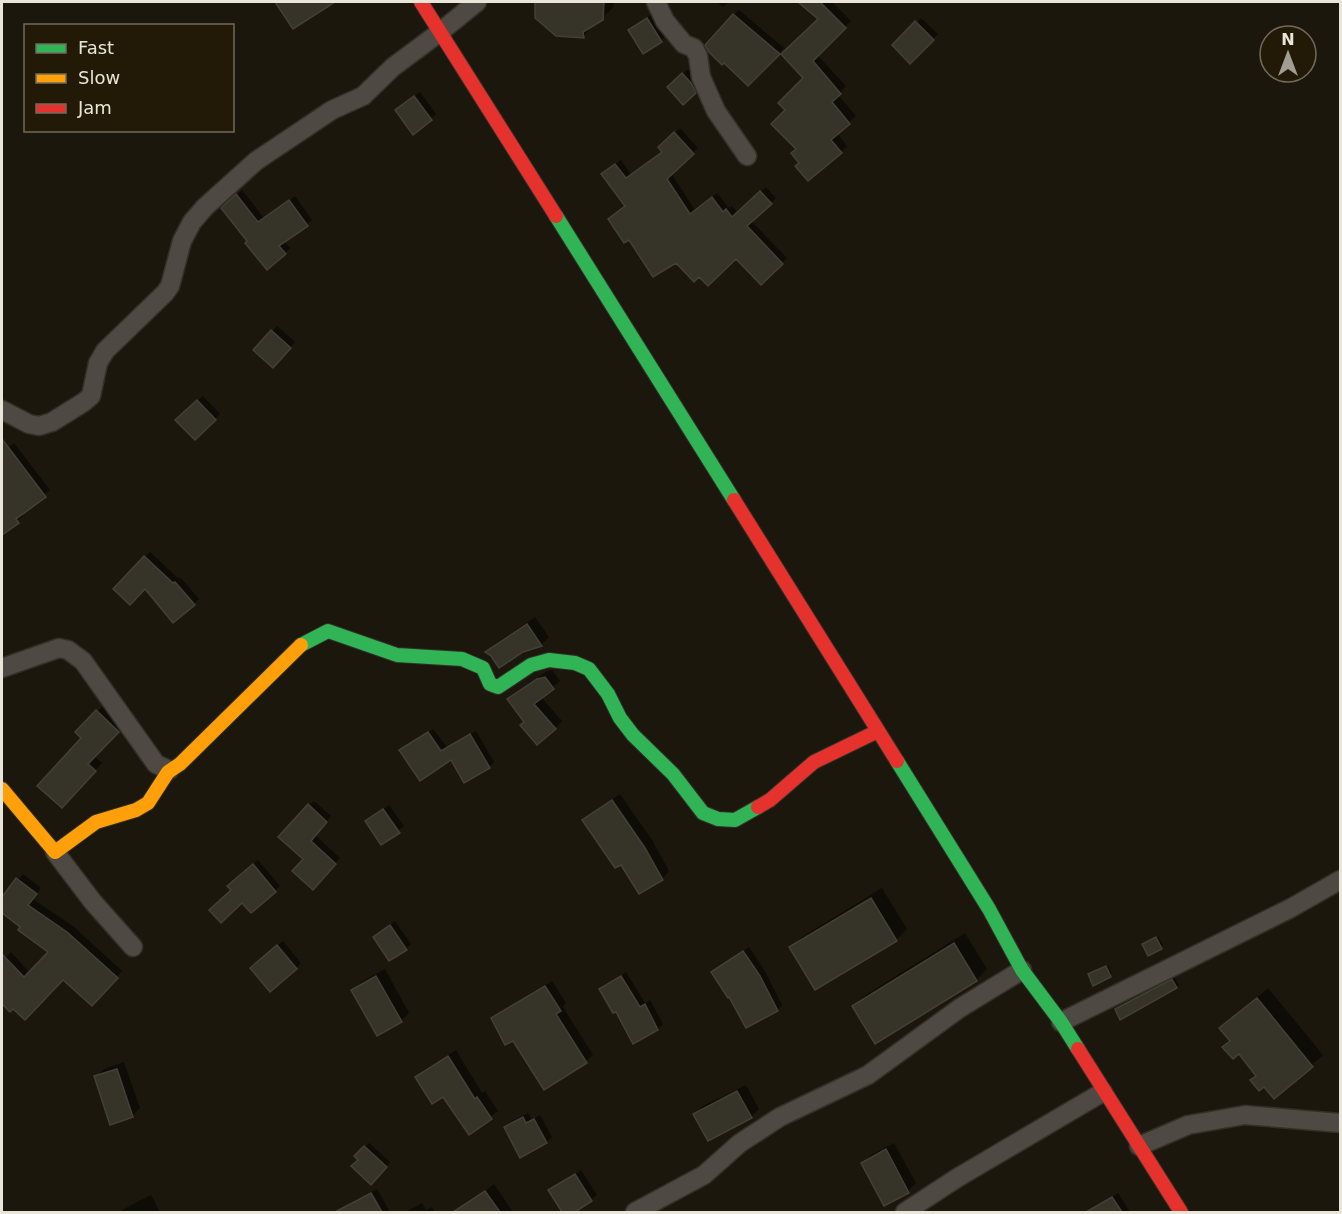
<svg xmlns="http://www.w3.org/2000/svg" width="1342" height="1214" viewBox="0 0 1342 1214" font-family="'DejaVu Sans',sans-serif">
	<style>
		.shadow { fill: #0007 }
		.building { fill: #363428; stroke: #434037; stroke-width: 1.5 }
		.lines { fill: none; stroke-linecap: round; stroke-linejoin: round }
		.street-casing { stroke: #333029; stroke-width: 21 }
		.fast-casing { stroke: #333029; stroke-width: 16 }
		.slow-casing { stroke: #333029; stroke-width: 16 }
		.jam-casing { stroke: #333029; stroke-width: 16 }
		.street { stroke: #4e4a43; stroke-width: 18 }
		.fast { stroke: #30b455; stroke-width: 14 }
		.slow { stroke: #ff9f0a; stroke-width: 14 }
		.jam { stroke: #e5322d; stroke-width: 14 }
	</style>
	<rect width="100%" height="100%" fill="#1c170d"/>
	<g class="shadow">
		<path d="M277,2H330L294,27Z"/>
		<path d="M537,2H614L613,8L594,24L583,37L537,17Z"/>
		<path d="M717,2H729L723,7Z"/>
		<path d="M804,2H832L851,21L818,53L819,57L846,86L838,95L856,116L837,133L847,146L841,152L800,162L787,110L805,78L820,19L803,3Z"/>
		<path d="M739,10L784,48L748,84L724,61L734,15Z"/>
		<path d="M652,14L666,36L644,52L630,30Z"/>
		<path d="M921,18L938,34L910,62L894,45Z"/>
		<path d="M688,69L696,77L700,87L683,103L669,87Z"/>
		<path d="M420,92L436,114L413,133L402,105Z"/>
		<path d="M680,128L698,148L671,173L695,210L717,193L729,208L732,206L738,213L766,187L776,198L751,221L787,258L761,283L736,257L626,206L608,169L621,160L631,175L663,151L660,147Z"/>
		<path d="M242,190L264,218L295,196L312,220L284,241L290,248L285,253L248,241L223,208Z"/>
		<path d="M277,326L295,342L273,366L255,350Z"/>
		<path d="M203,396L220,414L195,438L177,420Z"/>
		<path d="M14,443L50,490L20,513L23,516L2,533V494L10,488L2,478V452Z"/>
		<path d="M150,552L179,579L181,578L199,599L194,604L146,587L115,589Z"/>
		<path d="M535,617L549,637L541,645L488,652L495,644Z"/>
		<path d="M552,670L560,681L541,697L562,721L555,728L525,722L509,699L516,692L546,672Z"/>
		<path d="M104,705L125,724L94,756L102,763L62,806L83,738L77,732Z"/>
		<path d="M433,729L447,747L476,731L494,762L489,767L452,758L401,750Z"/>
		<path d="M620,794L652,840L669,871L662,879L621,862L584,820L592,813Z"/>
		<path d="M314,801L331,816L315,835L340,858L313,887L305,859L309,805Z"/>
		<path d="M389,805L404,826L382,843L367,821Z"/>
		<path d="M258,860L280,886L251,911L233,890L234,881Z"/>
		<path d="M23,874L41,888L33,899L73,926L122,971L97,998L63,978L10,1010L2,1002V961L11,952L30,973L50,951L2,911V900Z"/>
		<path d="M882,888L907,929L896,940L791,947L802,937Z"/>
		<path d="M395,921L411,944L406,949L375,937Z"/>
		<path d="M965,933L987,969L976,980L876,1042L854,1007L864,996Z"/>
		<path d="M1158,936L1163,945L1161,947L1146,942Z"/>
		<path d="M283,941L301,963L296,968L257,963Z"/>
		<path d="M749,947L765,971L782,1005L777,1010L730,995L713,972Z"/>
		<path d="M1108,965L1112,973L1094,984L1091,973Z"/>
		<path d="M385,969L409,1013L401,1021L353,990L361,982Z"/>
		<path d="M626,972L645,1003L650,1000L663,1024L658,1029L616,1009L601,989Z"/>
		<path d="M1175,978L1179,985L1176,987L1117,1009Z"/>
		<path d="M552,981L566,1003L563,1007L593,1055L586,1061L544,1088L514,1039L493,1019L500,1012Z"/>
		<path d="M1268,988L1323,1055L1274,1097L1221,1029Z"/>
		<path d="M456,1050L482,1093L485,1091L498,1111L469,1133L443,1095L417,1077L424,1070Z"/>
		<path d="M124,1062L140,1108L132,1116L96,1077L104,1069Z"/>
		<path d="M746,1085L759,1109L751,1117L695,1114L703,1106Z"/>
		<path d="M528,1113L532,1120L540,1115L552,1137L547,1142L521,1156L505,1127L510,1122Z"/>
		<path d="M369,1143L390,1162L371,1183L360,1159L357,1156Z"/>
		<path d="M894,1143L916,1183L908,1191L863,1163L871,1155Z"/>
		<path d="M581,1170L597,1195L572,1212H564L550,1191Z"/>
		<path d="M494,1184L513,1212H469L465,1206Z"/>
		<path d="M377,1189L389,1210L386,1212H350L347,1207L352,1202Z"/>
		<path d="M1118,1193L1130,1212H1101L1098,1207Z"/>
		<path d="M151,1195L160,1212H121L124,1209Z"/>
		<path d="M422,1203L426,1210L432,1207L435,1212H406Z"/>
	</g>
	<g class="building">
		<path d="M275,2H335L293,29Z"/>
		<path d="M535,2H604L603,20L583,32L584,38L556,36L535,18Z"/>
		<path d="M798,2H820L846,28L813,61L841,94L832,102L850,124L831,140L842,153L808,181L795,166L799,163L791,153L796,149L771,124L785,110L778,103L803,78L781,54L818,19Z"/>
		<path d="M733,14L780,54L748,86L724,63L722,65L709,52L705,45Z"/>
		<path d="M647,18L662,42L643,54L628,30Z"/>
		<path d="M915,21L934,40L910,64L892,45Z"/>
		<path d="M682,73L691,83L696,93L683,105L667,87Z"/>
		<path d="M414,96L432,120L413,135L395,110Z"/>
		<path d="M674,132L694,154L667,179L690,214L712,197L723,212L726,209L732,217L760,191L772,204L747,226L783,264L761,285L736,259L708,286L699,277L694,282L676,263L653,277L629,240L624,243L608,219L625,206L601,174L615,164L626,178L662,152L658,147Z"/>
		<path d="M236,194L258,222L289,200L308,226L279,246L286,254L267,270L245,243L247,241L221,208Z"/>
		<path d="M271,330L291,348L273,368L253,350Z"/>
		<path d="M197,400L216,420L195,440L175,420Z"/>
		<path d="M2,439L46,497L16,519L19,523L2,535Z"/>
		<path d="M144,556L173,583L175,582L195,605L173,623L145,589L130,605L113,589Z"/>
		<path d="M527,624L542,646L523,652L499,668L491,656L485,652Z"/>
		<path d="M545,677L554,689L534,704L556,729L537,745L520,725L524,722L507,699L537,679Z"/>
		<path d="M96,710L119,732L88,764L96,771L62,808L37,786L81,738L75,732Z"/>
		<path d="M428,732L441,751L470,734L490,768L464,783L451,760L420,781L399,750Z"/>
		<path d="M612,800L645,848L663,880L639,894L621,865L615,868L582,820Z"/>
		<path d="M308,804L327,822L311,841L336,864L313,890L292,871L303,859L278,837Z"/>
		<path d="M383,809L400,833L381,845L365,821Z"/>
		<path d="M253,864L276,892L251,913L242,903L221,923L209,910L231,890L227,886Z"/>
		<path d="M16,878L37,894L28,905L67,932L118,978L92,1006L63,980L25,1020L13,1009L10,1012L2,1004V954L24,977L48,952L18,930L20,927L2,913V897Z"/>
		<path d="M871,898L897,941L815,990L789,947Z"/>
		<path d="M390,925L407,950L389,961L373,937Z"/>
		<path d="M1156,937L1162,949L1148,956L1142,944Z"/>
		<path d="M954,943L977,981L875,1044L852,1006Z"/>
		<path d="M277,945L297,969L270,992L250,968Z"/>
		<path d="M743,951L760,976L778,1011L746,1028L729,997L728,998L711,972Z"/>
		<path d="M1106,966L1111,977L1093,986L1088,974Z"/>
		<path d="M376,976L402,1022L377,1036L351,990Z"/>
		<path d="M621,976L640,1007L645,1004L658,1030L633,1044L616,1012L613,1013L599,989Z"/>
		<path d="M1172,979L1177,988L1120,1020L1115,1009Z"/>
		<path d="M545,986L561,1011L556,1014L587,1063L544,1090L513,1041L505,1045L491,1018Z"/>
		<path d="M1257,998L1313,1067L1274,1099L1264,1087L1259,1091L1250,1080L1256,1076L1239,1054L1233,1059L1222,1047L1230,1041L1219,1028Z"/>
		<path d="M448,1056L475,1099L477,1097L492,1119L469,1135L443,1097L432,1104L415,1077Z"/>
		<path d="M117,1069L133,1117L110,1125L94,1076Z"/>
		<path d="M737,1091L752,1118L708,1141L693,1114Z"/>
		<path d="M523,1117L526,1123L534,1119L547,1143L520,1158L504,1127Z"/>
		<path d="M364,1146L387,1167L371,1185L351,1166L358,1160L354,1156Z"/>
		<path d="M886,1149L909,1193L884,1206L861,1163Z"/>
		<path d="M575,1174L592,1201L575,1212H562L548,1190Z"/>
		<path d="M485,1191L500,1212H453Z"/>
		<path d="M371,1193L382,1212H335Z"/>
		<path d="M1112,1197L1122,1212H1086Z"/>
	</g>
	<g class="lines">
		<defs>
			<g id="street">
				<path d="M656,2L665,21L684,44L694,48L698,56L701,77L716,111L747,156"/>
				<path d="M2,410L29,424L39,426L52,422L84,402L91,396L98,363L105,351L165,293L170,286L182,241L192,222L205,207L256,161L332,110L363,96L393,67L440,32L477,2"/>
				<path d="M2,668L59,648L68,650L83,661L156,764L169,770"/>
				<path d="M55,852L93,902L133,947"/>
				<path d="M1061,1022L1291,908L1340,880"/>
				<path d="M1139,1146L1188,1125L1245,1115L1340,1123"/>
				<path d="M635,1212L704,1175L740,1143L780,1117L868,1075L960,1008L1022,970"/>
				<path d="M905,1212L957,1178L1103,1092"/>
			</g>
			<g id="fast">
				<path d="M556,216L734,500"/>
				<path d="M301,645L328,631L397,655L462,659L483,668L490,684L498,687L531,665L549,660L575,663L589,669L608,694L620,718L633,735L673,774L703,813L718,819L735,820L758,807"/>
				<path d="M897,761L989,909L1022,970L1061,1022L1078,1049"/>
			</g>
			<path id="slow" d="M2,789L55,852L96,822L136,810L148,803L168,772L180,764L301,645"/>
			<g id="jam">
				<path d="M421,2L556,216"/>
				<path d="M734,500L897,761"/>
				<path d="M758,807L770,800L814,762L878,731"/>
				<path d="M1078,1049L1181,1212"/>
			</g>
		</defs>
		<use href="#street" class="street-casing"/>
		<use href="#fast" class="fast-casing"/>
		<use href="#slow" class="slow-casing"/>
		<use href="#jam" class="jam-casing"/>
		<use href="#street" class="street"/>
		<use href="#fast" class="fast"/>
		<use href="#slow" class="slow"/>
		<use href="#jam" class="jam"/>
	</g>
	<rect width="1342" height="1214" fill="none" stroke="#eae5d9" stroke-width="6"/>
	<rect x="24" y="24" width="210" height="108" fill="#221a07" stroke="#726b5b" stroke-width="1.5"/>
	<rect x="36" y="44" width="30" height="9" fill="#30b455" stroke="#726b5b" stroke-width="1.5"/>
	<text x="78" y="54" font-size="18" fill="#eae5d9">Fast</text>
	<rect x="36" y="74" width="30" height="9" fill="#ff9f0a" stroke="#726b5b" stroke-width="1.5"/>
	<text x="78" y="84" font-size="18" fill="#eae5d9">Slow</text>
	<rect x="36" y="104" width="30" height="9" fill="#e5322d" stroke="#726b5b" stroke-width="1.5"/>
	<text x="78" y="114" font-size="18" fill="#eae5d9">Jam</text>
	<g transform="translate(1288 54)"><circle r="28" fill="#221a07" stroke="#726b5b" stroke-width="1.5"/>
	<path d="M0-4.5L10 22L0 15L-10 22Z" fill="#a29d92"/>
	<text y="-9" font-size="16" font-weight="bold" text-anchor="middle" fill="#eae5d9">N</text>
	</g>
</svg>
